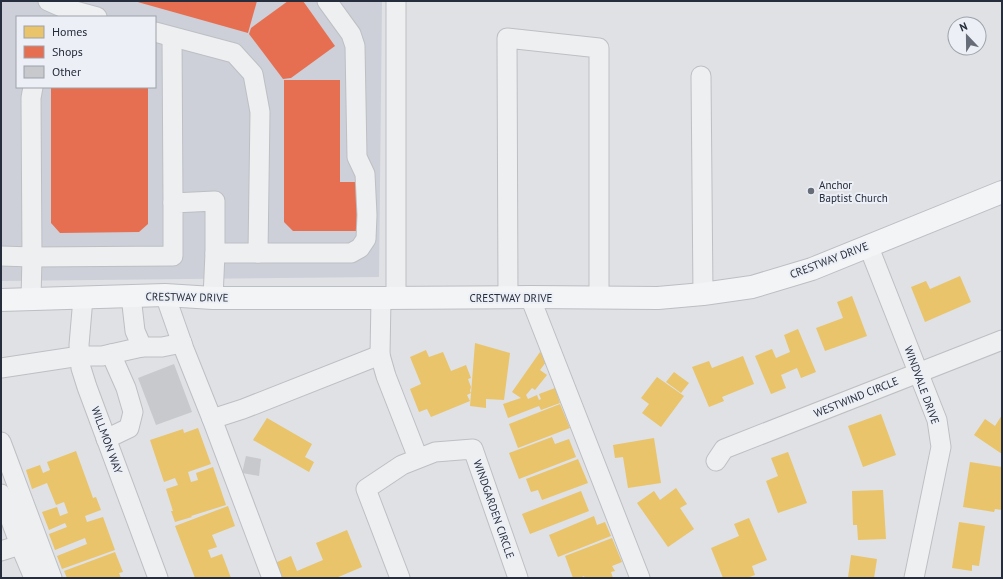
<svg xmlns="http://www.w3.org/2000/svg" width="1003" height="579" viewBox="0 0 1003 579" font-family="'PT Sans',sans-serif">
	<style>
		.built { fill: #cdd0d8; fill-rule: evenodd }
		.homes { fill: #e9c46a }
		.shops { fill: #e76f51 }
		.building { fill: #c7c9cd }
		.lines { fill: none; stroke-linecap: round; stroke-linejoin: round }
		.minor-casing { stroke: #bdbfc3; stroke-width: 21 }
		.major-casing { stroke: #bbbec3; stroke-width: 24 }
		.minor { stroke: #eeeff1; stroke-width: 19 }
		.major { stroke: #f3f4f5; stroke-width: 22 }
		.poi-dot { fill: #676d78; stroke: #eceff5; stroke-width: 1.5 }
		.labels { text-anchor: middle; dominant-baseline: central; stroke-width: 4; stroke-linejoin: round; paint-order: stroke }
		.poi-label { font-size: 11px; fill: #262e3d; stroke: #eceff5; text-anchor: start }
		.street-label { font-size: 11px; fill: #262e3d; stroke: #eceff5 }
	</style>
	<rect width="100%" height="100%" fill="#dfe1e5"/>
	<path class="built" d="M1,1H382L379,277L1,281ZM17,17H155V87H17Z"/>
	<g class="homes">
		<path d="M960,276L971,302L925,322L911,287L926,281L930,289Z"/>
		<path d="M852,296L867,336L825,351L816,328L843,318L837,302Z"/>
		<path d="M798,329L816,372L801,378L797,368L781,375L786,388L771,394L755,356L772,349L776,358L790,352L784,335Z"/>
		<path d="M475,343L510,353L504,400L486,399V408L470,406Z"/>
		<path d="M426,350L429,357L443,352L451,371L466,365L471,378L468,379L471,387L470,391L471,393L467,395L470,401L431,417L427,409L419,412L410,389L421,384L410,357Z"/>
		<path d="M540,352L549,358L540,370L547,375L535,390L532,388L526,395L528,399L537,395L539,400L541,399L539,394L555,388L560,403L541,410L539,406L508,418L503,404L521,398L512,392Z"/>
		<path d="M743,356L754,384L722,397L724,401L709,407L692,367L709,361L712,368Z"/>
		<path d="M674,372L689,383L681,393L666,382Z"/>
		<path d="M657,377L684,396L661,427L642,413L649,404L641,398Z"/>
		<path d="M560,404L570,428L518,448L509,424Z"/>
		<path d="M881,414L896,455L863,467L848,426Z"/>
		<path d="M1002,415V454L974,435L985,419L995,426Z"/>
		<path d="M267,418L312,444L305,457L314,462L309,472L253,440Z"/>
		<path d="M198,428L211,464L188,472L191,482L198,480L196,473L213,467L226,505L191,516L192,517L175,522L171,511H173L166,489L178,485L175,478L164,482L150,440L183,429L184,433Z"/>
		<path d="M552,437L555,444L569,439L576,457L519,479L509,453Z"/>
		<path d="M654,438L661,483L628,488L623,457L615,458L613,445Z"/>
		<path d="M76,451L93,498L96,497L101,510L85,516L87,522L103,517L115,550L62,569L57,556L87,544L85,538L55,550L49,534L67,527L65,523L49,530L42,512L57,507L60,516L68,513L64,502L56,505L47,483L32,489L26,470L40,465L43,473L50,470L47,462Z"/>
		<path d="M788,452L807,503L778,513L766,481L778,476L771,458Z"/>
		<path d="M578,459L588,483L542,500L538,490L531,492L526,479Z"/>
		<path d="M970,462L1002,467L1001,480H1002V510L995,509L994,512L963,507Z"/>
		<path d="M676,488L687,504L680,508L694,529L668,547L637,503L654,491L660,500Z"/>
		<path d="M883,490L886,539L858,540L857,525H853L852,491Z"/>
		<path d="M581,491L589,511L530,534L522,514Z"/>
		<path d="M228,506L235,526L212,535L217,547L208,550L211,558L222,554L231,578H195L175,526Z"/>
		<path d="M594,516L597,525L605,522L611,536L558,557L549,535Z"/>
		<path d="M749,518L767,560L752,566L755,575L747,578H723L711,548L739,536L734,524Z"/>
		<path d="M959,522L985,526L979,566L972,565V571L952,568Z"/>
		<path d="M347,530L362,567L336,578H281L275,563L291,556L297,571L323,560L316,543Z"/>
		<path d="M612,538L622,562L612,566L615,571L611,572L613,578H585L584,576L580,578H573L565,556Z"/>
		<path d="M115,552L123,572L119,573L121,578H67L64,571Z"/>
		<path d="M851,555L877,559L874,578H848Z"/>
	</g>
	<g class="shops">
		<path d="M134,1H257L248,33Z"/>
		<path d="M288,1H303L335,46L291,78L283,79L249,34L251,28Z"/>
		<path d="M284,80H340V182H361V231H293L284,222Z"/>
		<path d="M51,87H148V224L139,232L60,233L51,223Z"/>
	</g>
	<g class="building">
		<path d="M174,364L192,412L156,425L138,378Z"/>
		<path d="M246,456L261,459L259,476L242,473Z"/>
	</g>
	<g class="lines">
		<defs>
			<g id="minor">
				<path d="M48,1L64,8L97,17"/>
				<path d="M155,32L234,53L253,74L260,112L258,253"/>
				<path d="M172,37L173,203"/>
				<path d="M701,76L703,294"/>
				<path d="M868,245L937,420L941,447L914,578"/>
				<path d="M1,256L32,257L173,256V203L215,201V253"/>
				<path d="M165,295L184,349L212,419L272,578"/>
				<path d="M131,296L135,331L142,347H162L182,343"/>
				<path d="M508,297L507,38L599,48V298"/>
				<path d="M530,297L640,578"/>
				<path d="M83,298L79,345L81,368L87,387L158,578"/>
				<path d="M213,298L215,253H351L360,248L366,239L367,215L365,174L357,157L355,46L351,34L327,1"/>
				<path d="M381,298L380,355L386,376L418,458"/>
				<path d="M396,298V1"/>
				<path d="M31,299L32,257L31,98L33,87"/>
				<path d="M1,368L80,356H102L142,347"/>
				<path d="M212,419L243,409L380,355"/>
				<path d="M106,439L129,428L133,412L126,388L111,354"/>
				<path d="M1,442L52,578"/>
				<path d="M716,461L724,449L1002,340"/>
				<path d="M1,494L20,545L34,578"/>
				<path d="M1,551L20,545"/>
				<path d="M400,578L366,489L402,465L435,452L473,449L518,578"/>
			</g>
			<path id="major" d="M1,300L165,295L213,298H381L530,297L658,298L703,294L752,287L812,269L1002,192"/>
		</defs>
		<use href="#minor" class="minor-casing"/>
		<use href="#major" class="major-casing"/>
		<use href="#minor" class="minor"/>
		<use href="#major" class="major"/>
	</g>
	<circle class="poi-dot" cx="811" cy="191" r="4"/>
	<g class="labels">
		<g class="poi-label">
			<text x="819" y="185">Anchor<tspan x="819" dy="13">Baptist Church</tspan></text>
		</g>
		<g class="street-label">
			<text transform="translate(829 260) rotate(-21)">CRESTWAY DRIVE</text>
			<text transform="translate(187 297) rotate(1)">CRESTWAY DRIVE</text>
			<text x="511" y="298">CRESTWAY DRIVE</text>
			<text transform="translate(922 385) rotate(70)">WINDVALE DRIVE</text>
			<text transform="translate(856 397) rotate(-22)">WESTWIND CIRCLE</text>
			<text transform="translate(107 440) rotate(70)">WILLMON WAY</text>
			<text transform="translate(494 509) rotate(71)">WINDGARDEN CIRCLE</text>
		</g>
	</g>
	<rect width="1003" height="579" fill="none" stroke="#262e3d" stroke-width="4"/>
	<rect x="16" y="16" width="140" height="72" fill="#eceff5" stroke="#9da2ab"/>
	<rect x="24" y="26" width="20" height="12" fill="#e9c46a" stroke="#9da2ab"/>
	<text x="52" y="36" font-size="12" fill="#262e3d">Homes</text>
	<rect x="24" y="46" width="20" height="12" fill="#e76f51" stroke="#9da2ab"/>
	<text x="52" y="56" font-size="12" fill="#262e3d">Shops</text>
	<rect x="24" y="66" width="20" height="12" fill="#c7c9cd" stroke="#9da2ab"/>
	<text x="52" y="76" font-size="12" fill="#262e3d">Other</text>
	<g transform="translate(967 36) rotate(338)"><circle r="19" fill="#eceff5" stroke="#9da2ab"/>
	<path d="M0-3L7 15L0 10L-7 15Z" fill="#676d78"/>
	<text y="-6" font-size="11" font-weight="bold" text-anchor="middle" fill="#262e3d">N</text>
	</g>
</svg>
